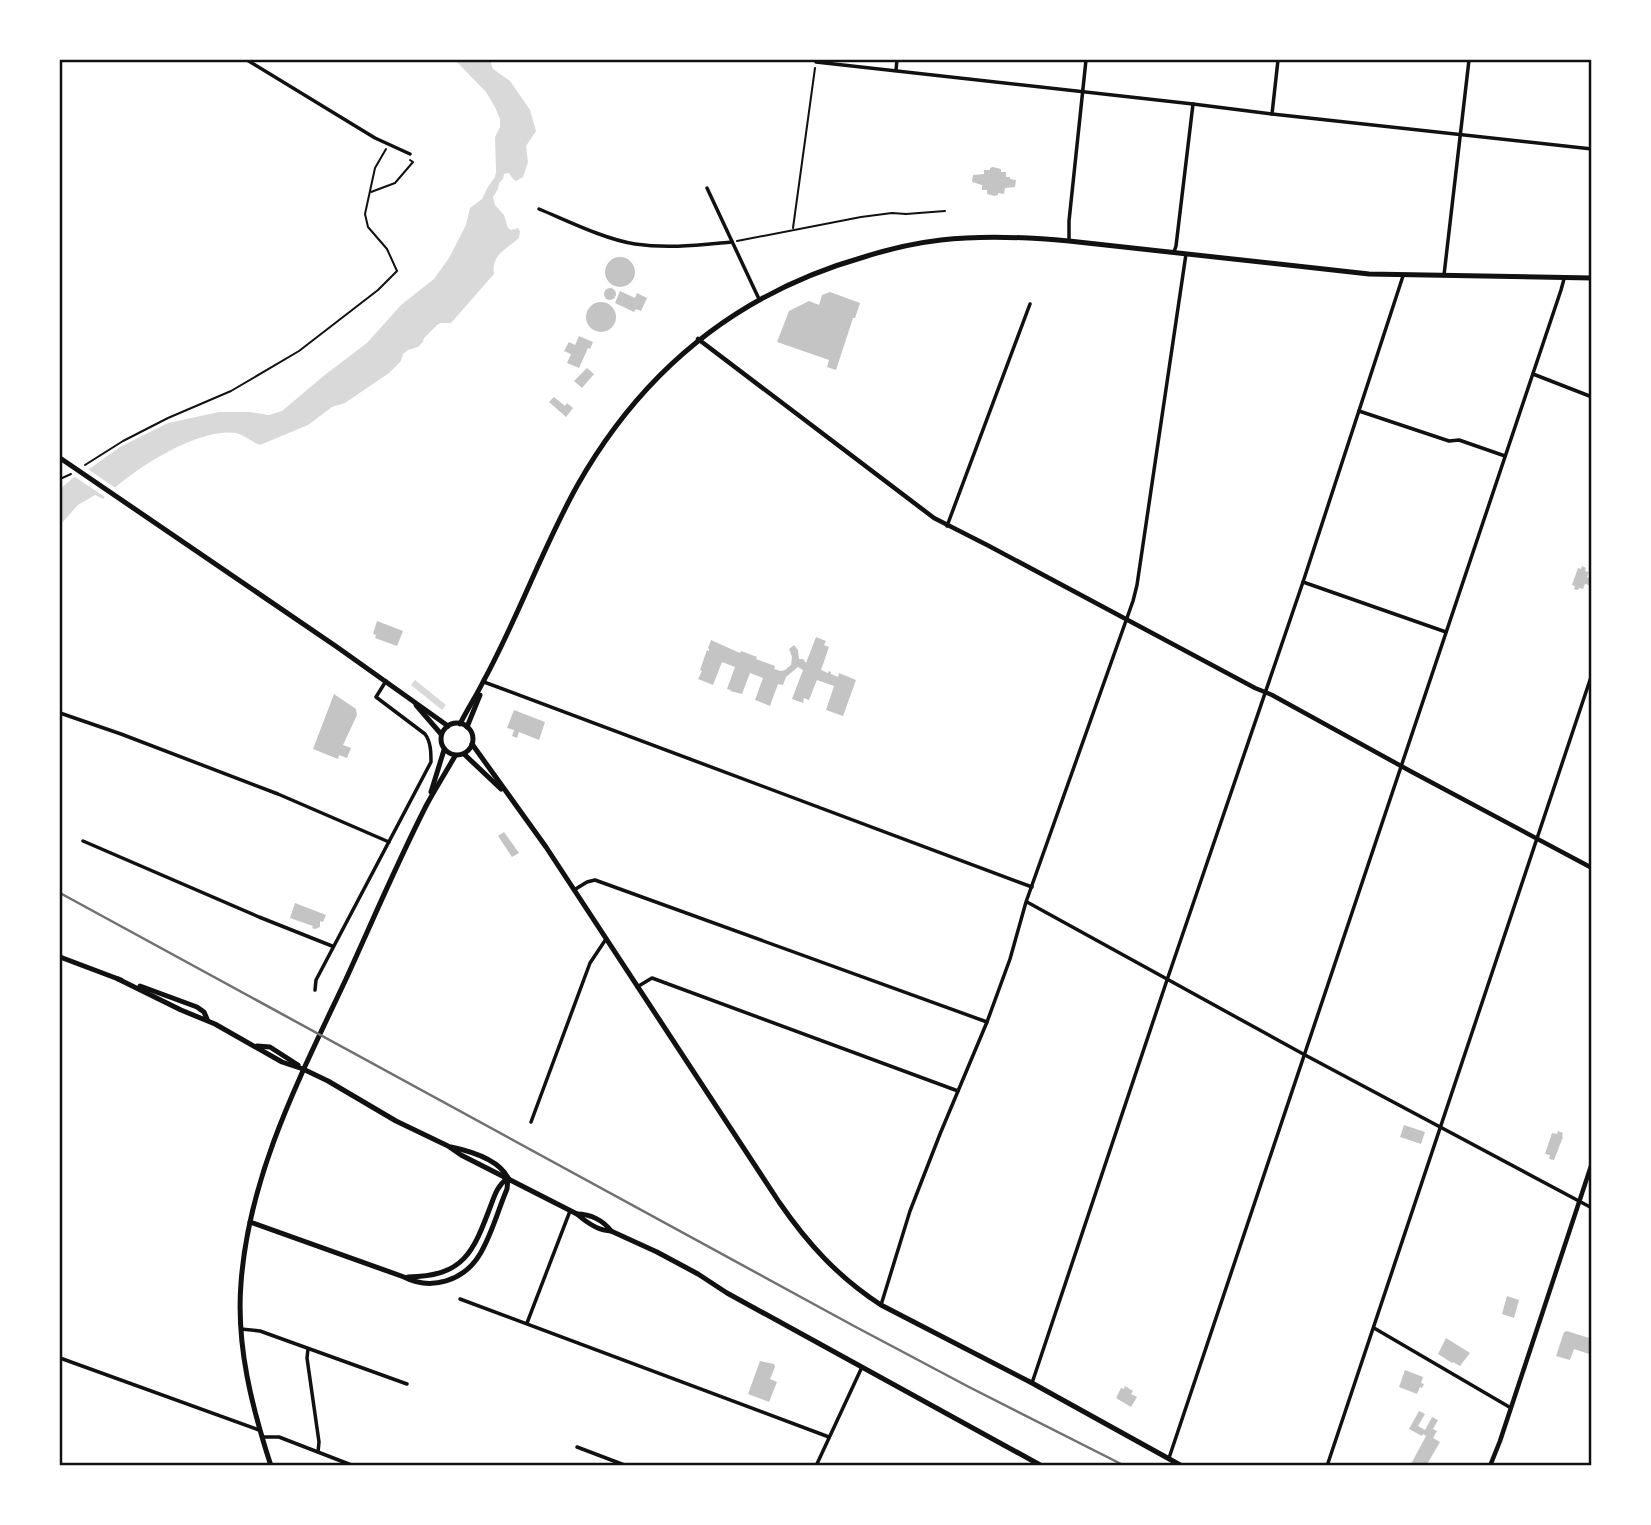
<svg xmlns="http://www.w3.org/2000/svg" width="1651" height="1525" viewBox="0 0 1651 1525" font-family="Raleway,sans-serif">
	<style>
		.water { fill: #d9d9d9 }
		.pier { fill: #fff }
		.building { fill: #c4c4c4 }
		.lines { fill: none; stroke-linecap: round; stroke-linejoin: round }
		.path { stroke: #111; stroke-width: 2 }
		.minor { stroke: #111; stroke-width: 3.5 }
		.tertiary { stroke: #111; stroke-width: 4.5 }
		.secondary { stroke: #111; stroke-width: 5 }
		.rail { stroke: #707070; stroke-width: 2.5 }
		.neatline { fill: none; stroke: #111; stroke-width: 2.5 }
	</style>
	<rect width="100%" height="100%" fill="#fff"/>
	<g class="water">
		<path d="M455,60H490L493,69L510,81L530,110L536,131L526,146L528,162L523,177L516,181L513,179L509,173L504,174L503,179L499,183L498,189L493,197L495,205L504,215L508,228L511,230L518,228L520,231L519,238C507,249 491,254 494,274L451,323H441L437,325L424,338L423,342L418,347L408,350L403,354L401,361L389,373L345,403L332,407L308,425L260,445C252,442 244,435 236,433C198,427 128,472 103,499L95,495L78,505L60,525V489L73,478L92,467L120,447L168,423L219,412H249L269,415L282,411L326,374L367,343L401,305L434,279L449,258L466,225L470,208L482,199L488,187L495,177L496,172L495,137L500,127V119L495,107L486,92Z"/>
		<path d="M415,680L446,705L442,710L411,685Z"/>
	</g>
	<path class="pier" d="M85,467L117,489L108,499L72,475Z"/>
	<g class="building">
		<path d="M993,167L1001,169V172H1006V177H1010V179L1016,180L1015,187L1005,188L1004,194L998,193V195L995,196L987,194V190H982V185L972,182L973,175L984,174V170H990V168Z"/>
		<circle cx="620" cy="272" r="15"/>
		<circle cx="610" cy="294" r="6"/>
		<path d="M620,291L635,298L637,293L647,298L641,311L636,309L634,312L615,303Z"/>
		<path d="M830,292L860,303L855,318H853L836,370L827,367L829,360L777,342L789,311L809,301L819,305L822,295Z"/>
		<circle cx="601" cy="317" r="15"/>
		<path d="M579,336L593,342L590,349L588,348L579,368L567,363L571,354L564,351L569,342L575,345Z"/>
		<path d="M587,368L594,374L582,388L574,381Z"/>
		<path d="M554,397L565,406L567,403L573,408L566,417L549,402Z"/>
		<path d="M1582,566L1586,568L1585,571L1589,572L1587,577L1591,579L1589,585L1585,584L1583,589L1579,588L1578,590L1574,589L1575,586L1572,585L1578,568L1581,569Z"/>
		<path d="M377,621L403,631L397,646L375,638L376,635L373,634Z"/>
		<path d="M816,637L826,641L824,645L829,647L821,670L828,673L829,671L831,672V674L838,677L839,673L856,680L843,716L826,710L834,686L817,680L809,700L804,698L803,703L792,699L803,670L798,667L786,677L783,685L778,684L770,706L755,700L763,678L750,673L742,694L730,691L731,690L727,689L735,667L722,662L713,685L698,679L702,671L700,670L707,650L709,651V649L708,648L711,640L740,653L741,651L757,657L756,659L775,666L774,669L781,671L785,670L791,665L792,657L789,649L794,645L798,650L799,659H803L806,663Z"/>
		<path d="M334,694L356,709L357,715L343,745L351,748L347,758L339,755L338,759L313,749Z"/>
		<path d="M514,710L545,722L539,740L519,732L517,738L512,736L514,730L507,728Z"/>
		<path d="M504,832L519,853L512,857L498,836Z"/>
		<path d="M295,903L326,915L323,922L320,921V927L315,929L312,928L313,926L290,918Z"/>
		<path d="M1404,1125L1425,1132L1421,1144L1400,1137Z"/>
		<path d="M1558,1131L1563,1133L1562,1136L1563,1137L1554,1160L1549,1159L1550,1155L1545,1154L1552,1133L1557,1134Z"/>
		<path d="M1507,1296L1519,1300L1514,1318L1502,1314Z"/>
		<path d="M1567,1331L1592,1339V1355L1574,1349L1570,1360L1556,1356L1564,1332Z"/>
		<path d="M1446,1338L1470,1353L1460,1366L1453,1362L1452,1363L1438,1354Z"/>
		<path d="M760,1361L774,1364L775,1367L770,1379L777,1382L769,1402L748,1394Z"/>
		<path d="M1405,1370L1423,1377L1421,1383L1424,1384L1422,1388L1420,1387L1417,1394L1399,1387Z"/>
		<path d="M1125,1386L1133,1391L1131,1394L1137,1397L1131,1407L1116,1398L1121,1388L1124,1389Z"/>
		<path d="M1419,1411L1425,1414L1418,1426L1425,1430L1432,1417L1438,1420L1433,1429L1437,1431L1433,1438L1440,1442L1426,1466H1410L1426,1436L1423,1434L1422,1436L1409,1429Z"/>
	</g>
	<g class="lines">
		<g class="path">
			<path d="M371,192L395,183L413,162L410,160"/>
			<path d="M793,228L815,68"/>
			<path d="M737,241L861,217L892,213L906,214L945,211"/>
			<path d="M85,465L123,441L168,418L231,391L299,351L378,290L397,271L387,249L368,227L365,214L375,168L386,149"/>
			<path d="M60,479L71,474"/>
		</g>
		<g class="minor">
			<path d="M247,60L375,138L410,154"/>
			<path d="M816,60V62L1193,104L1272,114L1592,149"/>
			<path d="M896,70L897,60"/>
			<path d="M1272,114L1278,60"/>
			<path d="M707,188L759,299"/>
			<path d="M539,209C568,221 604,239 635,244C668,249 699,245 732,242"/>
			<path d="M1069,241V221L1086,60"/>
			<path d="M1174,252L1176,246L1193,104"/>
			<path d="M1444,275L1469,60"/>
			<path d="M1533,374L1592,397"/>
			<path d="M1359,411L1449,441L1459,440L1505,456"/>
			<path d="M947,526L1030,304"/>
			<path d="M1303,582L1446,632"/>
			<path d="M484,682L1032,887"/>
			<path d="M60,713L121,734L278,794L389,842"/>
			<path d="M83,841L259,917L332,946"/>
			<path d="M574,890L587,882L595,880L987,1022"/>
			<path d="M1027,902L1305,1055L1592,1208"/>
			<path d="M637,987L652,978L958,1091"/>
			<path d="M315,990L316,980L431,762C431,753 431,742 425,734L376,697L386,681"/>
			<path d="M531,1122L590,963L606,939"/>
			<path d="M460,1299L829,1437"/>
			<path d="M881,1305L910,1211L940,1134L987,1022L1010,959L1026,902L1133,601L1137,585L1186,254"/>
			<path d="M527,1323L570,1211"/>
			<path d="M1374,1328L1511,1408"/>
			<path d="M241,1329L260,1331L407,1384"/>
			<path d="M308,1349L307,1358L319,1442L318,1452"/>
			<path d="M60,1358L259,1430"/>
			<path d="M1032,1383L1166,983L1303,582L1403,276"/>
			<path d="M262,1437H279L354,1466"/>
			<path d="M577,1447L627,1466"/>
			<path d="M1169,1458L1561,290L1564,279"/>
			<path d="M816,1466L862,1367"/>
			<path d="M1327,1466L1592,674"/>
		</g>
		<g class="tertiary">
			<path d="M698,339L934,518L989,546L1255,688L1272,695L1412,772L1592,868"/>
			<path d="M1490,1466L1500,1441L1592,1163"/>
		</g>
		<g class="secondary">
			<path d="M60,458L337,647L448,726"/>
			<path d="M416,705L441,734"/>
			<circle cx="457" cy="739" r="16"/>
			<path d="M460,724C467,710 476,696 483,682C518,618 542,549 577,486C642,371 737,293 864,257C889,249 915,243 941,240C984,235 1026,237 1069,241L1369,274L1592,278"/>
			<path d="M467,727L480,695"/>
			<path d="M472,744L546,847L779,1202C808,1244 838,1277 881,1305L1032,1383L1182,1466"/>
			<path d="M464,754L501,789"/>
			<path d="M431,792L444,750"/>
			<path d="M60,957L121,980"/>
			<path d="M118,979L181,1010L215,1024L282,1062L303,1069L328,1081L396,1121L448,1146L461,1155L577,1214C586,1222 598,1231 611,1231"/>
			<path d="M140,986L197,1007L204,1012L207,1019"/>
			<path d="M257,1046L270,1047L298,1065"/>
			<path d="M451,1147C470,1151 499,1160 508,1178"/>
			<path d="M577,1214C590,1214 603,1220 611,1231L657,1252L698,1274L727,1293L1042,1466"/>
			<path d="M250,1222L404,1277C431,1291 464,1281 480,1254C492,1234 498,1210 507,1189L508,1178"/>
			<path d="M408,1277C464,1276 473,1253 491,1205C495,1194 498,1185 508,1178"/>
			<path d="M271,1466C252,1407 236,1346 241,1283C249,1174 300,1077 346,979C372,922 397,863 426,806C435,789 446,772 455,756"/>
		</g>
		<path class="rail" d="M60,893L854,1326L969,1387L1125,1466"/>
	</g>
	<rect width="1651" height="1525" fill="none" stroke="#ffffff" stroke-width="122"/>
	<rect x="61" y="61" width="1529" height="1403" class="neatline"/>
</svg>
